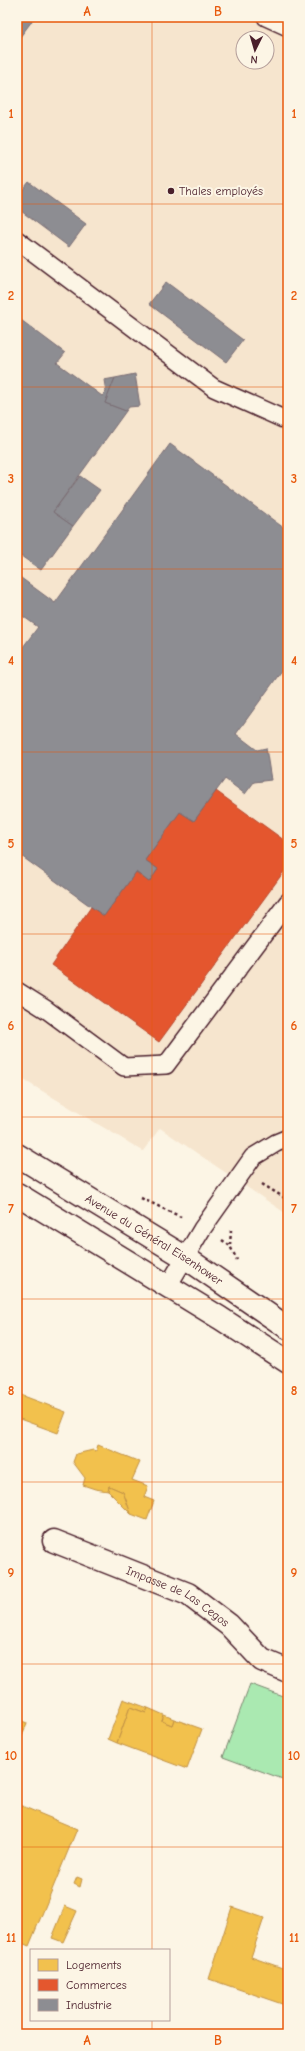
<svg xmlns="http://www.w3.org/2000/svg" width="305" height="2051" viewBox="0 0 305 2051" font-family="'Comic Neue',sans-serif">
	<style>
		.built { fill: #f6e5ce; fill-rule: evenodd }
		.green { fill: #aae9b1; stroke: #7a846e }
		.homes { fill: #f2c14e; stroke: #c09044 }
		.shops { fill: #e4572e; stroke: #b6462d }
		.industry { fill: #8d8d92; stroke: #796c73 }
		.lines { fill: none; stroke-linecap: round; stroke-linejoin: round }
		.service-casing { stroke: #4a1f2b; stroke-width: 20 }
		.minor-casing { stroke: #4a1f2b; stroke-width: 25 }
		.primary-casing { stroke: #4a1f2b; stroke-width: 25 }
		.path { stroke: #4a1f2b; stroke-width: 2.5; stroke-dasharray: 3 3; stroke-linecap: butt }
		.service { stroke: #fcf5e5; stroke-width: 17 }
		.minor { stroke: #fcf5e5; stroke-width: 22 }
		.primary { stroke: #fcf5e5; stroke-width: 22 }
		.grid { fill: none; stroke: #e8590c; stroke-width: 1; stroke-opacity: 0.55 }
		.poi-dot { fill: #4a1f2b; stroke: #fcf5e5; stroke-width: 1.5 }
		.labels { text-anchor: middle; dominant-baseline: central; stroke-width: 4; stroke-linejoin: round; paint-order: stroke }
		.poi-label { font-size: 12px; fill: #4a1f2b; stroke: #fcf5e5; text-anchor: start }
		.street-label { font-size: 12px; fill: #4a1f2b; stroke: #fcf5e5 }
		.neatline { fill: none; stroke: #e8590c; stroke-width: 1.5 }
		.grid-label { font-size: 13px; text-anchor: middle; font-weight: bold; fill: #e8590c }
	</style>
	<rect width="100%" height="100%" fill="#fcf5e5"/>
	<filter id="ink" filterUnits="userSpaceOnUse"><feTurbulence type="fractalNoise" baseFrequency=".025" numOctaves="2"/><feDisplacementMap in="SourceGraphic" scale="8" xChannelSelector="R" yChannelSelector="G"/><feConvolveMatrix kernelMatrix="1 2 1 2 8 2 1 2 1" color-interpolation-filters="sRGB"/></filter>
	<g filter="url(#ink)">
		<path class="built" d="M17,17H288V1215L160,1128L143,1151L17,1076ZM243,38H267V62H243Z"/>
		<path class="green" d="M250,1684L288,1698V1781L223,1757Z"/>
		<g class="homes">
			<path d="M21,1395L66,1412L58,1433L17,1418V1406Z"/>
			<path d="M98,1445L140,1462L132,1480L148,1486L144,1497L154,1501L147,1520L131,1514L123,1492L109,1486L108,1491L95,1489L83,1485L85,1478L73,1462L76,1454L93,1450L96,1451Z"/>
			<path d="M109,1486L123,1492L131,1514L108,1491Z"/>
			<path d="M123,1699L148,1708L146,1713L130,1707L117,1743L108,1739Z"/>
			<path d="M130,1707L146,1713L148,1708L164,1715L162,1721L172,1725L174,1719L202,1729L187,1769L117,1743Z"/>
			<path d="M164,1715L174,1719L172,1725L162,1721Z"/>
			<path d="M17,1719L27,1723L19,1743L17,1742Z"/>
			<path d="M17,1804L77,1829L29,1946L17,1941Z"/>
			<path d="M77,1877L82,1879L80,1887L74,1884Z"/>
			<path d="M65,1906L77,1911L63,1942L52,1938Z"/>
			<path d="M232,1907L264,1918L251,1957L288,1970V2006L209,1979Z"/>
		</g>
		<path class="shops" d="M216,791L288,843V866L159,1042L51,965L91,907L104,916L136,872L149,882L158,869L145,860L180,812L194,821Z"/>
		<g class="industry">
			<path d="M17,17H35L17,41Z"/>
			<path d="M29,182L86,224L69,247L17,208V197Z"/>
			<path d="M166,282L243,340L226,362L149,304Z"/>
			<path d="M17,317L65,353L57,363L102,396L106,392L104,380L115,378L105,403L126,411L53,512L73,526L41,570L21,556L17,562Z"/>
			<path d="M135,374L140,406L129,407L126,411L105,403L115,378Z"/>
			<path d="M170,444L288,531V662L236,734L257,750L266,748L271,780L254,782L245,794L225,779L194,821L180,812L145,860L158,869L154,875L149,882L136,872L104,916L17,853V655L38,627L17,612V575L55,603Z"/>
			<path d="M80,476L100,490L73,526L53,512Z"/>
		</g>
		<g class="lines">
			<defs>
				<g id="service">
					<path d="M266,17L288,27"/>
					<path d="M17,240L214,388L288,421"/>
					<path d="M17,991L47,1010L124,1067L166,1065L288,902"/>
					<path d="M168,1286L202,1229L253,1157L276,1143L288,1138"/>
				</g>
				<g id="minor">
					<path id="s1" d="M54,1541L188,1594L229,1625L262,1660L288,1671"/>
				</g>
				<g id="primary">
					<path id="s2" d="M17,1155L186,1258L288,1328"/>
					<path d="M17,1194L220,1318L288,1362"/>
				</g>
			</defs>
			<use href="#service" class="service-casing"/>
			<use href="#minor" class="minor-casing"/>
			<use href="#primary" class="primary-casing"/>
			<g class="path">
				<path d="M262,1184L288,1200"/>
				<path d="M141,1198L181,1217"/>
				<path d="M222,1240L230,1246L237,1260"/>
				<path d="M230,1245L231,1230"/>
			</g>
			<use href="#service" class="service"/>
			<use href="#minor" class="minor"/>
			<use href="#primary" class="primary"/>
		</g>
	</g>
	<path class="grid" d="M152,17V1950M17,204H288M17,387H288M17,569H288M17,752H288M17,934H288M17,1117H288M17,1299H288M17,1482H288M17,1664H288M17,1847H288M152,2020V2034"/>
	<circle class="poi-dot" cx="171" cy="191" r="4"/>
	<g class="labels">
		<g class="poi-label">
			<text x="179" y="191">Thales employés</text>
		</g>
		<g class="street-label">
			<text stroke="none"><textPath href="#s2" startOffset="161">Avenue du Général Eisenhower</textPath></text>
			<text stroke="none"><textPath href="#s1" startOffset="136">Impasse de Las Cegos</textPath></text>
		</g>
	</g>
	<rect width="305" height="2051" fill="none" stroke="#fcf5e5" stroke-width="44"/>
	<rect x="30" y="1949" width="140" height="72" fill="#fcf5e5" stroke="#b59f9b"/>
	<rect x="38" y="1959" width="20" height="12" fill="#f2c14e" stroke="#b59f9b"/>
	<text x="66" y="1969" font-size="12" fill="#4a1f2b">Logements</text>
	<rect x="38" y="1979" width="20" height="12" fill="#e4572e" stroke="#b59f9b"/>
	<text x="66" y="1989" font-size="12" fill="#4a1f2b">Commerces</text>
	<rect x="38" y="1999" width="20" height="12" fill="#8d8d92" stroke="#b59f9b"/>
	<text x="66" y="2009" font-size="12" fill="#4a1f2b">Industrie</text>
	<g transform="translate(255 50) rotate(185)"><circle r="19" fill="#fcf5e5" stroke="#b59f9b"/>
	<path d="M0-3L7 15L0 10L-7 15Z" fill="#4a1f2b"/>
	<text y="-6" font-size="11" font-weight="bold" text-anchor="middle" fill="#4a1f2b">N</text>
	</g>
	<rect x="22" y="22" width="261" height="2007" class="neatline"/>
	<g class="grid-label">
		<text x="87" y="16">A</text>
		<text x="218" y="16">B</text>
		<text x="11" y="118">1</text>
		<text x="294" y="118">1</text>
		<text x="11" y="300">2</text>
		<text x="294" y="300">2</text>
		<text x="11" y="483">3</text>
		<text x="294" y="483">3</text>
		<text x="11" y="665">4</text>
		<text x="294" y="665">4</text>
		<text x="11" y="848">5</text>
		<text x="294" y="848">5</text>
		<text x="11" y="1030">6</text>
		<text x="294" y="1030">6</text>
		<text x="11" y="1213">7</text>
		<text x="294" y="1213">7</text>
		<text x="11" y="1395">8</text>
		<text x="294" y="1395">8</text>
		<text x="11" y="1577">9</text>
		<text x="294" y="1577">9</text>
		<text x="11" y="1760">10</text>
		<text x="294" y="1760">10</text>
		<text x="11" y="1942">11</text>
		<text x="294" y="1942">11</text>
		<text x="87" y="2045">A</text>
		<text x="218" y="2045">B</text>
	</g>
</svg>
